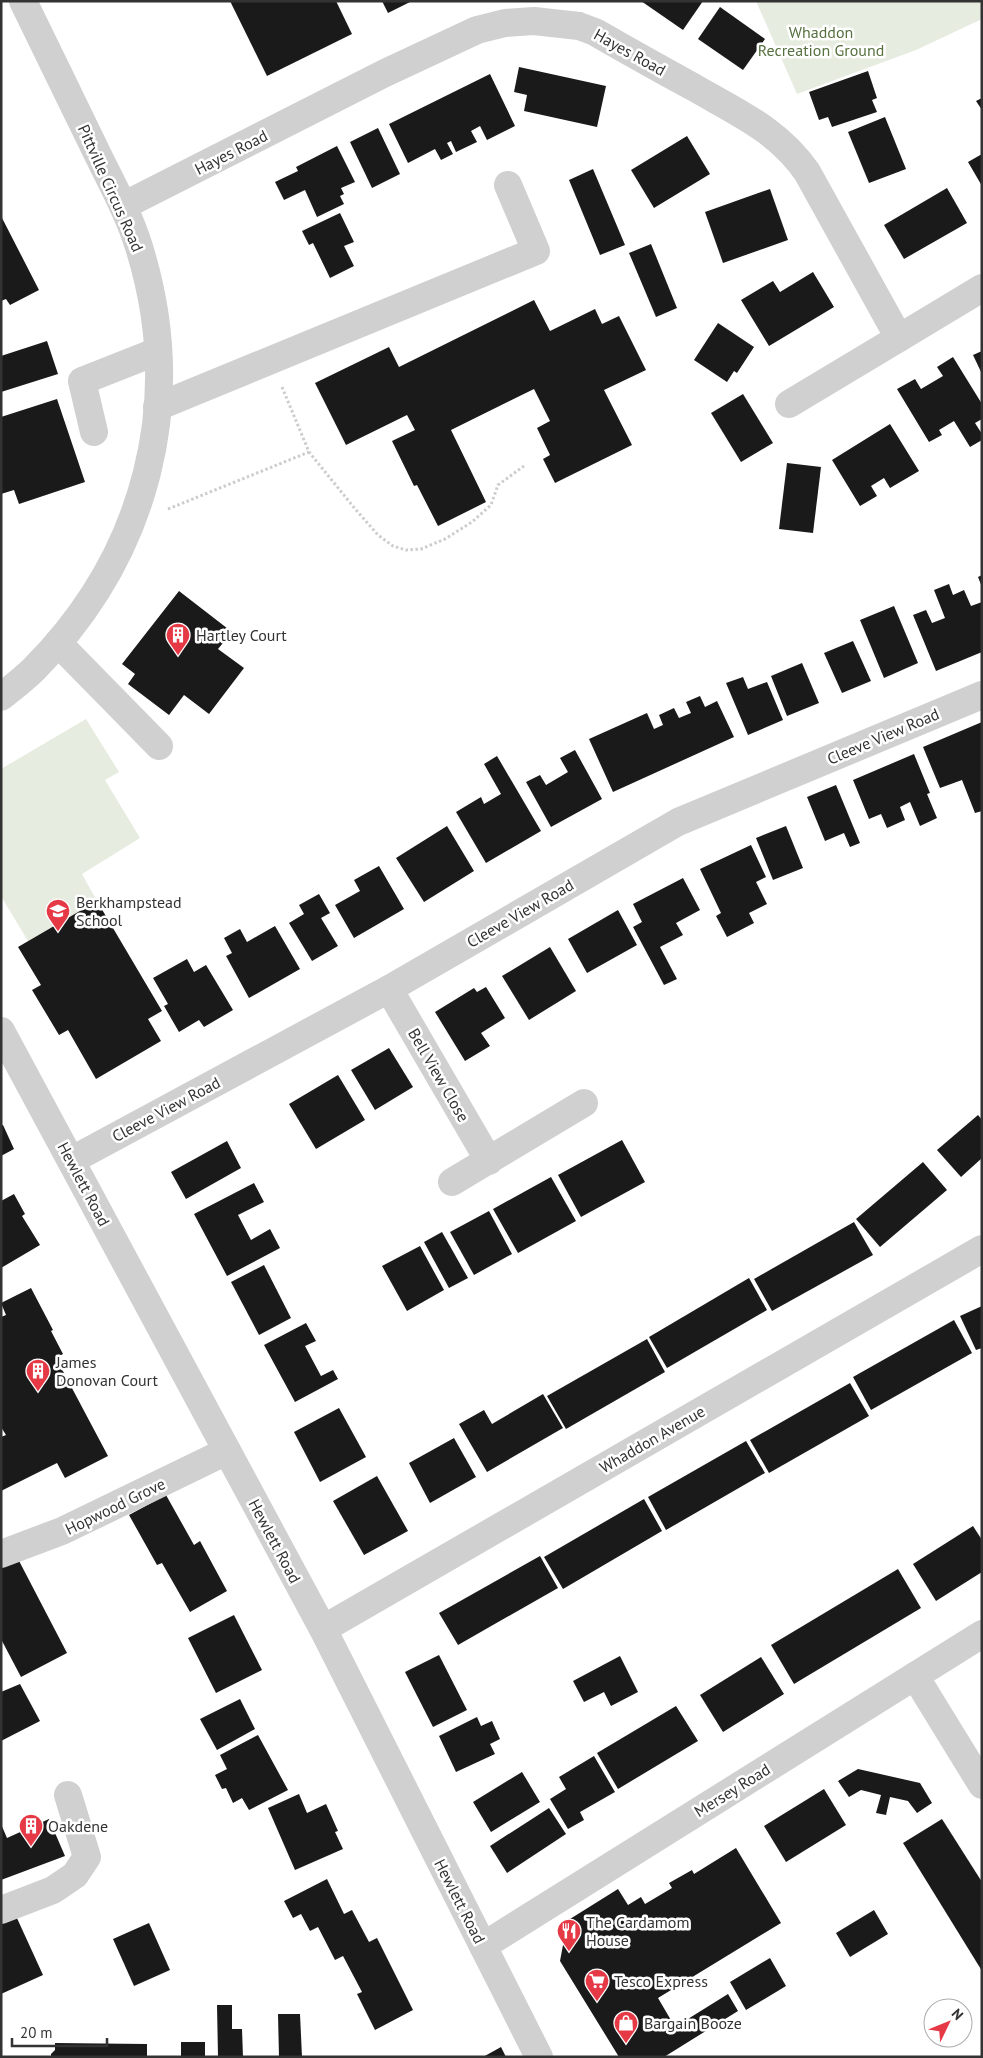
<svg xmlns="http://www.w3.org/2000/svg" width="983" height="2058" viewBox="0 0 983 2058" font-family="'PT Sans',sans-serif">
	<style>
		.green { fill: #e6ecdf }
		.building { fill: #1a1a1a }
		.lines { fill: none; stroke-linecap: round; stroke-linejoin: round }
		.path { stroke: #cdcdcd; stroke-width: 3; stroke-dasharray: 2.5 2.5; stroke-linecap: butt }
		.minor { stroke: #d0d0d0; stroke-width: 28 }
		.labels { text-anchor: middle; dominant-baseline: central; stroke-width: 5; stroke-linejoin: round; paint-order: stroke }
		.park-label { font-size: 16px; fill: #56703f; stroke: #fff }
		.street-label { font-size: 16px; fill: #333; stroke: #fff }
		.poi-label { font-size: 16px; fill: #333; stroke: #fff; text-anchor: start }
	</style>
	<rect width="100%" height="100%" fill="#fff"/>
	<g class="green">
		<path d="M756,1H982V19L916,50L797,94Z"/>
		<path d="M86,719L119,772L105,780L140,838L82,874L97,901L28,941L1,896V769Z"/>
	</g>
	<g class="building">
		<path d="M230,1H336L352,34L267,76Z"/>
		<path d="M382,1H412L388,13Z"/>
		<path d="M641,1H703L683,30Z"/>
		<path d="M720,7L765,39L743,70L698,39Z"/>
		<path d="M519,67L606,86L597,127L524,111L527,95L514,92Z"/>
		<path d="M868,71L877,98L872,100L877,112L832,127L828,117L819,120L809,92Z"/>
		<path d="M490,74L515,126L487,140L480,126L471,131L477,142L456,152L451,141L447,143L453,154L441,160L435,149L408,163L389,124Z"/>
		<path d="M982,98V110L976,101Z"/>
		<path d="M885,117L906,169L869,183L848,132Z"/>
		<path d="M378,128L400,174L372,188L350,142Z"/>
		<path d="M687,136L710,174L654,208L631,170Z"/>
		<path d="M337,146L355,182L341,188L344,194L340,196L344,204L317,217L305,190L284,200L275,182L298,171L296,167Z"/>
		<path d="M982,154V186L968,162Z"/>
		<path d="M593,169L625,245L600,255L569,180Z"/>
		<path d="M947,188L967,223L904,259L884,225Z"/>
		<path d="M770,189L788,240L723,263L705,212Z"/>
		<path d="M340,213L354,242L344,246L354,266L330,278L313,243L309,245L302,231Z"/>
		<path d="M1,216L39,290L10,305L6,299L1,301Z"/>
		<path d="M651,244L677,308L656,317L629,253Z"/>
		<path d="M813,272L834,307L769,346L741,300L773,281L780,292Z"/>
		<path d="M534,300L550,331L595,309L602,324L619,316L646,370L604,390L632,445L555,483L543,459L550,455L537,428L550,421L534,389L451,430L486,502L438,526L417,485L414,486L392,441L415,430L407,415L346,445L315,383L389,347L399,367Z"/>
		<path d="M718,323L754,347L737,373L734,371L727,382L694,360Z"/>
		<path d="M47,341L58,374L1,392V356Z"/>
		<path d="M982,351V374L973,355Z"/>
		<path d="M953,357L982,404V419L975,423L982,434V440L970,447L954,421L939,430L942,435L929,442L897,389L915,379L921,389L943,376L937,367Z"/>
		<path d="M743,394L773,443L741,462L711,413Z"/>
		<path d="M57,399L85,482L19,504L14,490L1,494V417Z"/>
		<path d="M890,424L919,471L890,488L884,478L871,486L877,496L860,506L832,460Z"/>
		<path d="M787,463L821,467L813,533L779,529Z"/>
		<path d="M982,575V587L978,577Z"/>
		<path d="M949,584L953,595L964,590L971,606L982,602V652L936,671L913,615L926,610L932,623L945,618L934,590Z"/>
		<path d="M179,591L232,632L218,649L244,668L209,714L184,695L169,715L128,684L135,674L122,664Z"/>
		<path d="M894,606L918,663L884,678L860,620Z"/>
		<path d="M853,641L871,681L842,693L824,653Z"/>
		<path d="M802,663L819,703L787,716L771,676Z"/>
		<path d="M743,677L748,689L767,682L783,720L748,735L726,683Z"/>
		<path d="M700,696L705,707L717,701L734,737L613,792L589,739L647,713L654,729L663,725L659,715L674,708L679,718L691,713L686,702Z"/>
		<path d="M982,722V811L975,813L962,780L940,788L923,747Z"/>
		<path d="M575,750L602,799L551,827L526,782L540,775L546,785L568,772L560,758Z"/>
		<path d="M914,754L930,793L927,794L937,818L920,826L910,802L900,807L905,820L887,828L881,814L869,819L853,780Z"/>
		<path d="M497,756L541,831L486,863L456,812L481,797L484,804L501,794L484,764Z"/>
		<path d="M836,785L860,843L850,847L844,833L825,841L807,797Z"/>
		<path d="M447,826L474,871L424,902L396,858Z"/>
		<path d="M786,826L803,868L773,880L756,838Z"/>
		<path d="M751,845L766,877L756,882L767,904L749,913L754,923L727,937L716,916L721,913L700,869Z"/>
		<path d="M379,866L404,909L354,938L335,905L360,891L354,880Z"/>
		<path d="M683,878L700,910L676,923L683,935L660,947L677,979L664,985L633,927L642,922L633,904Z"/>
		<path d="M319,894L330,913L321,918L338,946L312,961L289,923L304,914L299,905Z"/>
		<path d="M97,901L162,1011L148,1019L161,1041L96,1079L68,1030L59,1035L32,990L41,985L18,947Z"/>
		<path d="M618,910L637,945L587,973L568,939Z"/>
		<path d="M275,926L300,969L249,998L226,956L232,953L224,938L240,929L247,942Z"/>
		<path d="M550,947L576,991L529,1020L502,976Z"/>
		<path d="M187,959L194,972L206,965L233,1010L204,1027L199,1020L179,1032L164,1006L168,1004L153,978Z"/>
		<path d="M486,987L505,1018L481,1033L490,1046L465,1061L435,1012L474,988L477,992Z"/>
		<path d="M389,1048L413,1087L375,1110L351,1070Z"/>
		<path d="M338,1075L365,1120L316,1149L289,1104Z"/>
		<path d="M978,1115L982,1120V1158L961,1177L937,1150Z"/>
		<path d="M1,1125H3L14,1149L1,1156Z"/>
		<path d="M622,1140L645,1182L581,1217L558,1175Z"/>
		<path d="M227,1141L241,1168L186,1199L171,1172Z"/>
		<path d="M923,1162L947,1190L880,1247L856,1219Z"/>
		<path d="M551,1177L576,1221L518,1253L493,1209Z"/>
		<path d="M254,1183L264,1202L238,1215L251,1240L270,1229L280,1248L227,1276L194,1214Z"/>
		<path d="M14,1194L25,1214L22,1216L40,1245L1,1268V1201Z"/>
		<path d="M489,1211L512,1254L474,1275L450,1232Z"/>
		<path d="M854,1222L873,1255L772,1311L754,1279Z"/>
		<path d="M442,1232L468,1278L449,1288L424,1242Z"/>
		<path d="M420,1246L444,1290L407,1311L382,1266Z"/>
		<path d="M264,1265L291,1318L259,1335L231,1282Z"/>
		<path d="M749,1278L767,1310L667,1368L649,1337Z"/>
		<path d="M31,1288L53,1330L51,1331L63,1354L56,1358L108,1456L65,1478L57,1463L1,1491V1437L6,1435L1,1427V1317L6,1315L1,1303Z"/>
		<path d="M982,1306V1348L976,1350L960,1316Z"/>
		<path d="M954,1320L972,1353L871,1410L853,1377Z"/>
		<path d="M306,1323L316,1341L305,1346L321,1376L333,1370L338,1379L295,1402L264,1345Z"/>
		<path d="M647,1339L665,1372L566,1429L547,1396Z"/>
		<path d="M850,1383L869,1416L769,1473L750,1440Z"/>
		<path d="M543,1394L563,1428L487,1472L459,1424L484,1410L492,1424Z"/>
		<path d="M339,1408L366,1457L320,1482L294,1432Z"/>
		<path d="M454,1438L476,1477L430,1503L409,1463Z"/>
		<path d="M746,1441L765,1473L666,1530L648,1497Z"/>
		<path d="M377,1476L408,1531L364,1555L333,1501Z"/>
		<path d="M166,1495L194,1545L200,1541L227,1591L190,1612L162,1563L157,1565L129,1515Z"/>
		<path d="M644,1499L662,1531L563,1589L544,1557Z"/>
		<path d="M973,1526L982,1540V1572L936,1601L913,1564Z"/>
		<path d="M540,1556L558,1588L458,1645L439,1613Z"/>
		<path d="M17,1557L67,1653L21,1677L1,1639V1565Z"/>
		<path d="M898,1569L921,1608L794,1684L771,1645Z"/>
		<path d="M234,1615L262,1670L216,1693L188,1638Z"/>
		<path d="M439,1655L467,1710L433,1727L405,1672Z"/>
		<path d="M620,1656L638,1692L611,1706L604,1692L584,1702L573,1681Z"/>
		<path d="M761,1657L784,1694L723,1732L700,1695Z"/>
		<path d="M20,1684L40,1721L1,1741V1692Z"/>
		<path d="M240,1699L255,1729L217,1750L200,1719Z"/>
		<path d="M676,1706L698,1741L618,1789L597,1753Z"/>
		<path d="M477,1717L481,1726L492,1721L500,1739L490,1744L495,1754L456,1772L439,1736Z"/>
		<path d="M258,1735L288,1790L249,1810L242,1798L233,1803L226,1788L222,1789L215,1775L227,1769L220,1755Z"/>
		<path d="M594,1756L615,1792L580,1812L584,1820L568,1829L550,1799L566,1789L559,1777Z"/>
		<path d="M858,1769L920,1783L932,1803L917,1813L908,1801L890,1797L886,1815L876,1813L881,1795L861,1790L849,1797L838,1781Z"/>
		<path d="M522,1772L540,1802L491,1832L473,1802Z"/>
		<path d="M824,1789L846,1825L786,1862L764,1826Z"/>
		<path d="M299,1794L307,1813L326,1804L338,1831L335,1832L343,1849L295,1870L268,1808Z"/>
		<path d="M549,1808L566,1834L507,1873L490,1846Z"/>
		<path d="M49,1819L65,1856L1,1880V1824L7,1838Z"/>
		<path d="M942,1819L982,1882V1971L903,1843Z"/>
		<path d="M736,1848L781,1923L658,1998L675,2027L728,1994L738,2011L664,2057H619L560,1961L563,1945L580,1935L570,1919L618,1889L628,1905L641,1897L645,1904L672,1888L669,1883L692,1870L694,1874Z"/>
		<path d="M327,1879L344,1914L352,1910L369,1942L377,1938L413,2010L375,2030L357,1994L362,1992L343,1956L335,1960L318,1927L310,1931L301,1914L293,1918L284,1901Z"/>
		<path d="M874,1910L888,1934L850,1957L836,1933Z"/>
		<path d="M16,1916L43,1975L1,1994V1923Z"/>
		<path d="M149,1923L170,1970L134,1986L113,1939Z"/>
		<path d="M770,1958L786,1986L746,2010L730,1982Z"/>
		<path d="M217,2005H232V2029H242L243,2057H218Z"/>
		<path d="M278,2014H300L302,2057H279Z"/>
		<rect x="181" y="2042" width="24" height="15"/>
		<path d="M55,2043L147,2044V2057H51V2054L55,2050Z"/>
		<path d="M501,2047L506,2057H483Z"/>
	</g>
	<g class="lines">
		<g class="path">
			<path d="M282,387L309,452L356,510L378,535L393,546L406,550L421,549L445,539L472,522L491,505L498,485L524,466"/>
			<path d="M168,509L309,452"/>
		</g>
		<g class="minor">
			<path d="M123,206L385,73L477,30L505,23L534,21L579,26L595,32C628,51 662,70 695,88C738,113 778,130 807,172L899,338L982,288"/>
			<path d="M789,404L899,338"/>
			<path d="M157,407L536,251L508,185"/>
			<path d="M94,432L82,381L158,351"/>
			<path d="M58,643L159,746"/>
			<path d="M1,697C12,688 24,679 34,669C147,555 187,401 139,247C129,214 111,182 96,151C72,101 47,51 23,1"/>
			<path d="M389,989L489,1161"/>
			<path d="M1,1031L323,1629L539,2057"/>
			<path d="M72,1160L389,989L678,822L982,695"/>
			<path d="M452,1182L584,1103"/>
			<path d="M1,1554L62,1531L227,1451"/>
			<path d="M323,1629L982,1249"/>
			<path d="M915,1676L982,1785"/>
			<path d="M1,1910L53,1890L75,1875L87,1857L68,1795"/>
			<path d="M483,1946L982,1634"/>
		</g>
	</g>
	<defs>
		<symbol id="building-pin" viewBox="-11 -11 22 30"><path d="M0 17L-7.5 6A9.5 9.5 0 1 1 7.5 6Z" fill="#e63946" stroke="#fff"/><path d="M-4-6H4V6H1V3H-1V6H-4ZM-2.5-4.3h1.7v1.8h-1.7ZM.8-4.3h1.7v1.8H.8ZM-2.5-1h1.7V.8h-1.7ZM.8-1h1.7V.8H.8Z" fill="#fff"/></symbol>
		<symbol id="school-pin" viewBox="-11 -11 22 30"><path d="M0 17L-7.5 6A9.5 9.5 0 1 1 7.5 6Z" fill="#e63946" stroke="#fff"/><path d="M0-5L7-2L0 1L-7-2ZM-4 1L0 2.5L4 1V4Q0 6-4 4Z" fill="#fff"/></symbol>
		<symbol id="restaurant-pin" viewBox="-11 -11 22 30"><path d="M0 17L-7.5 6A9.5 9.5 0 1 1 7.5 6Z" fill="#e63946" stroke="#fff"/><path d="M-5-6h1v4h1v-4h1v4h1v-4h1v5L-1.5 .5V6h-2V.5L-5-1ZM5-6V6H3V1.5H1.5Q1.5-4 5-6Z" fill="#fff"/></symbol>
		<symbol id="supermarket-pin" viewBox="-11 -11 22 30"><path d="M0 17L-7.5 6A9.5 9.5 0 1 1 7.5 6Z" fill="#e63946" stroke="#fff"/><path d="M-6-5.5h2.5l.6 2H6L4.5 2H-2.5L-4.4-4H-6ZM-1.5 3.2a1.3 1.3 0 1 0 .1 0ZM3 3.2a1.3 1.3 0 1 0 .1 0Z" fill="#fff"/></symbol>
		<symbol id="shop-pin" viewBox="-11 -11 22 30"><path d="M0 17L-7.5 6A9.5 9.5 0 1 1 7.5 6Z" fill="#e63946" stroke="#fff"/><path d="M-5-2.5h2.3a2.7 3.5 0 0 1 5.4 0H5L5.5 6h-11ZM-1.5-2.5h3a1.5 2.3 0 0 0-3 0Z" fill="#fff"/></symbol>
	</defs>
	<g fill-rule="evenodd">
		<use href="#building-pin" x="164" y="621" width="28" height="38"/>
		<use href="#school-pin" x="44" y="897" width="28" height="38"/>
		<use href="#building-pin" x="24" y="1357" width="28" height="38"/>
		<use href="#building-pin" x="17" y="1812" width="28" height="38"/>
		<use href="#restaurant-pin" x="555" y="1917" width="28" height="38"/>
		<use href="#supermarket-pin" x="583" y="1967" width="28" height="38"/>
		<use href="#shop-pin" x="612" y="2009" width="28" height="38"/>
	</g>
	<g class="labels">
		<g class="park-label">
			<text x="821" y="32">Whaddon<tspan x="821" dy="18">Recreation Ground</tspan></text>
		</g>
		<g class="street-label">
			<text transform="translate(630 52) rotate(29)">Hayes Road</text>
			<text transform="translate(231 152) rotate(-27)">Hayes Road</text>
			<text transform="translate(111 188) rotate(66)">Pittville Circus Road</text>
			<text transform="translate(883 736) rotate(-23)">Cleeve View Road</text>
			<text transform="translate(520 913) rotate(-30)">Cleeve View Road</text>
			<text transform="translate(439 1075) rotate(60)">Bell View Close</text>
			<text transform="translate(166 1109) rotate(-28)">Cleeve View Road</text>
			<text transform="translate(84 1184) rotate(62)">Hewlett Road</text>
			<text transform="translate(652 1439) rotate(-30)">Whaddon Avenue</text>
			<text transform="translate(115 1506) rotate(-26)">Hopwood Grove</text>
			<text transform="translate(275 1541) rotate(62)">Hewlett Road</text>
			<text transform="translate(732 1790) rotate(-32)">Mersey Road</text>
			<text transform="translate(460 1901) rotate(63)">Hewlett Road</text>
		</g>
		<g class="poi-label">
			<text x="196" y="635">Hartley Court</text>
			<text x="76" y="902">Berkhampstead<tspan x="76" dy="18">School</tspan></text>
			<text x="56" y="1362">James<tspan x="56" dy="18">Donovan Court</tspan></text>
			<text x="48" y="1826">Oakdene</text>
			<text x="586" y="1922">The Cardamom<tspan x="586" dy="18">House</tspan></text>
			<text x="614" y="1981">Tesco Express</text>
			<text x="644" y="2023">Bargain Booze</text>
		</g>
	</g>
	<rect width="983" height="2058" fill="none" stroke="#333333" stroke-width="5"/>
	<g transform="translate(948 2023) rotate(47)"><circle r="24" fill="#ffffff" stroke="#adadad"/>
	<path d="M0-4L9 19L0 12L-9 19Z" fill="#e63946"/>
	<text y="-8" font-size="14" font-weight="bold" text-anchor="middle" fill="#333333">N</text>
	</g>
	<path d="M12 2038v8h95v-8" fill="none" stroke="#333333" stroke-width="2.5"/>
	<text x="20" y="2038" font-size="15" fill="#333333" stroke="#ffffff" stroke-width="4" paint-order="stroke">20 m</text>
</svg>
